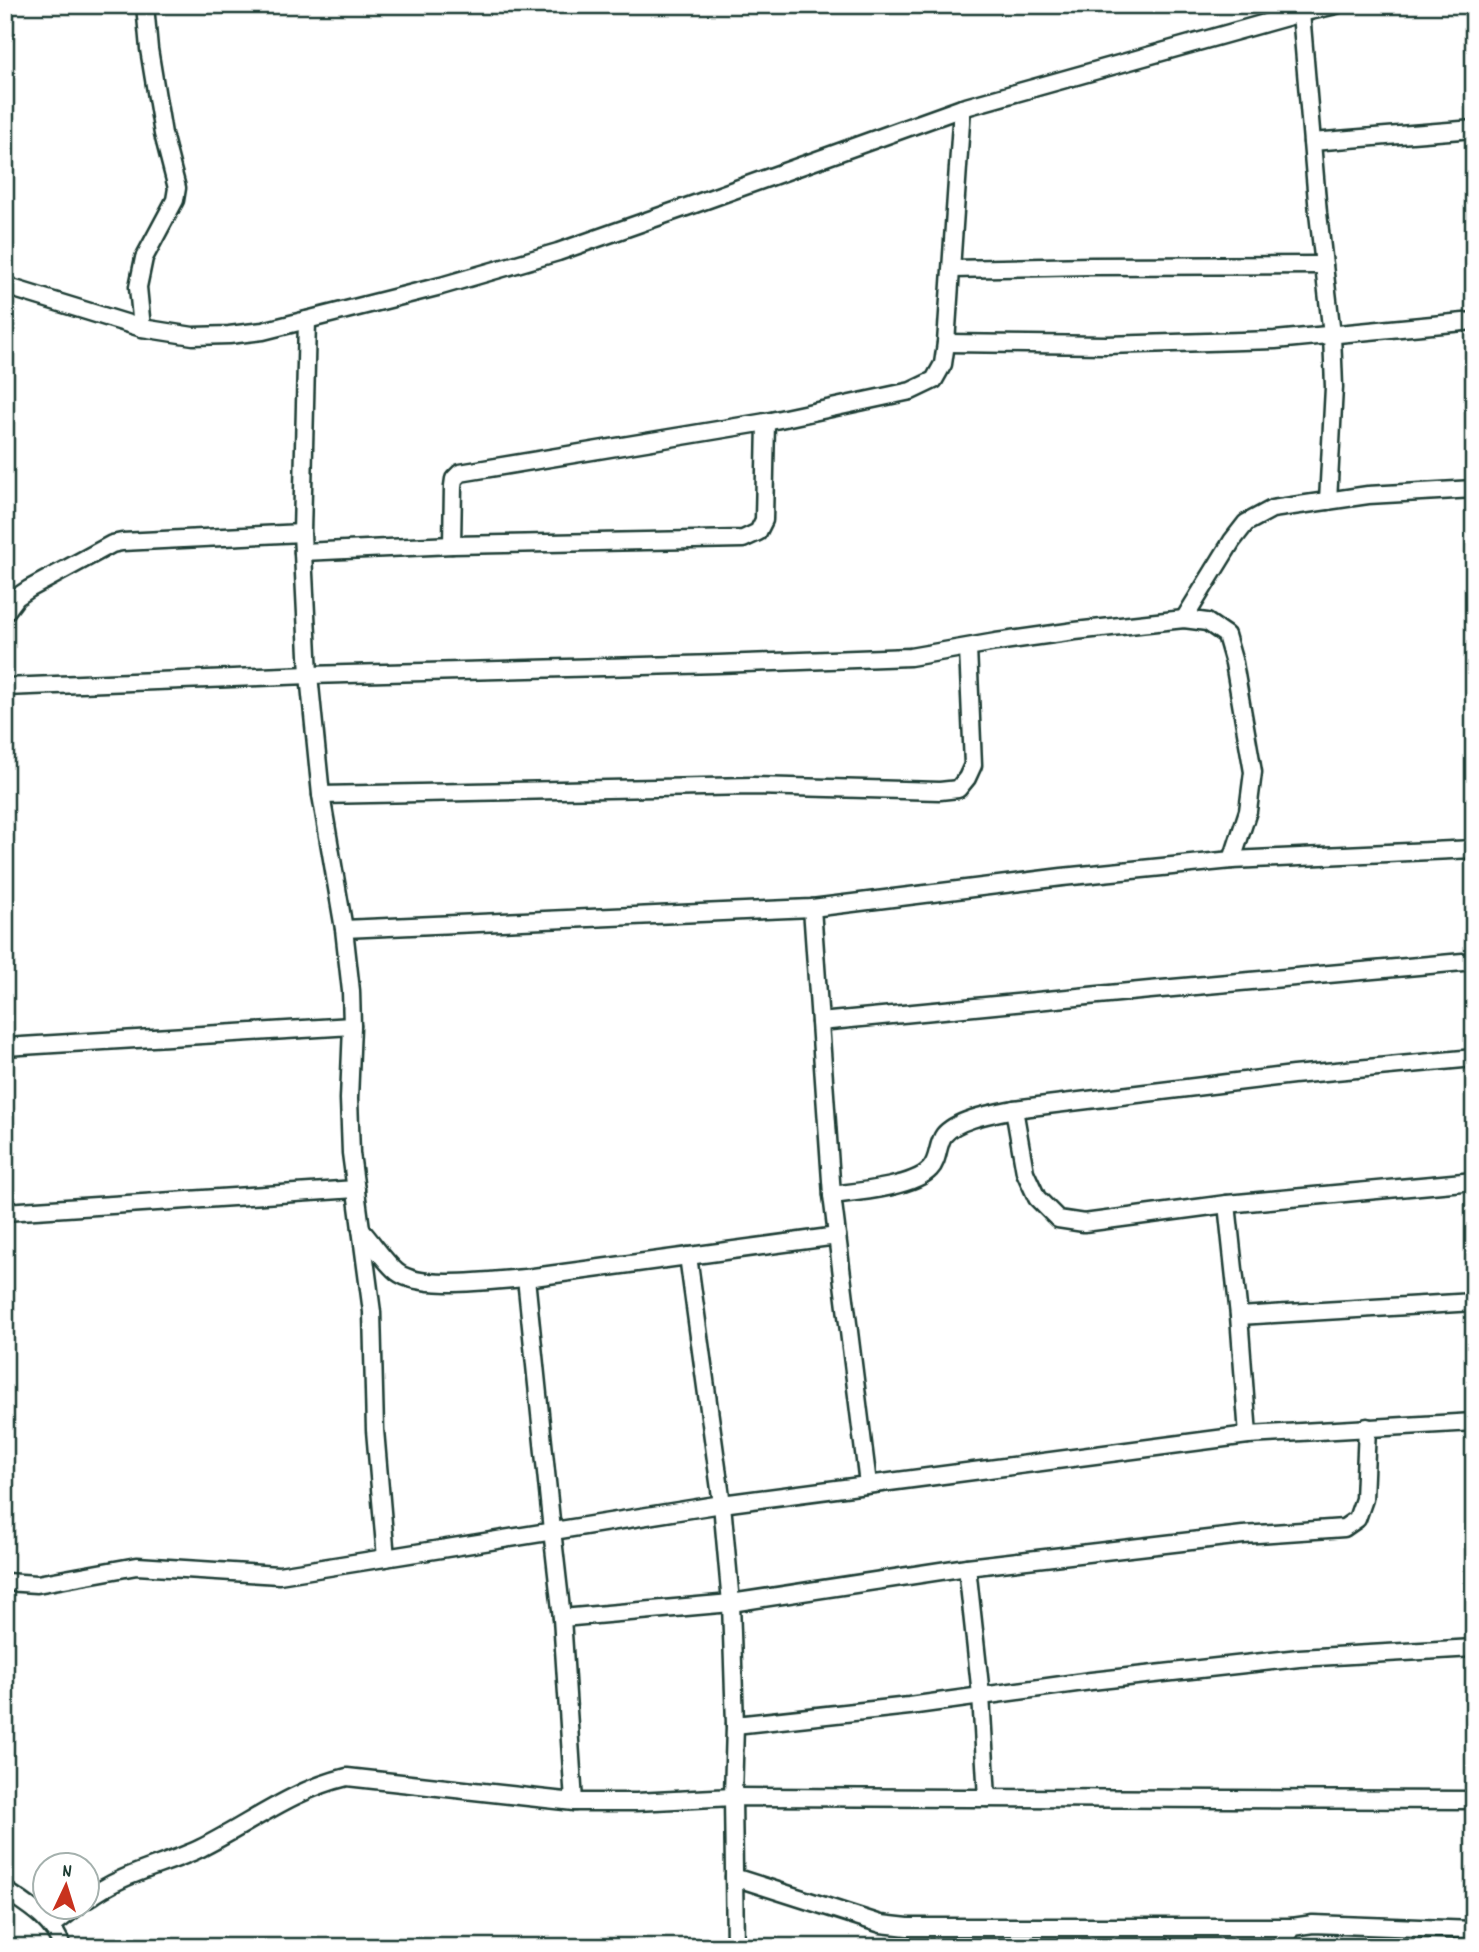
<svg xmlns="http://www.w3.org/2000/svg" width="1479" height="1952" viewBox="0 0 1479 1952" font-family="Dekko,sans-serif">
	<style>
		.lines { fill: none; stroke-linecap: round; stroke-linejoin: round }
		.street-casing { stroke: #1f3d34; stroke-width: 21 }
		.street { stroke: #fff; stroke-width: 16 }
	</style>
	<rect width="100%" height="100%" fill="#fff"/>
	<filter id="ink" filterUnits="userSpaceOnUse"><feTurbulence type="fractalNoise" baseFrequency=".0143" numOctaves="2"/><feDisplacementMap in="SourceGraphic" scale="14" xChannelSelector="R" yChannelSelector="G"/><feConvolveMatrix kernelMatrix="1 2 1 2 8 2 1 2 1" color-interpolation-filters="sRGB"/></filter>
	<g filter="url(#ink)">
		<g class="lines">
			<defs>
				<g id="street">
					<path d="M1301,13L1318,213L1332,335L1334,387L1328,501"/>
					<path d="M1312,142L1474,129"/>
					<path d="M952,269L1091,266L1324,265"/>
					<path d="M5,286L142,328L193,336L229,335L263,331L441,286L558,252L692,205L962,108L1301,13L1336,5"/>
					<path d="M307,320L302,533L309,675L321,795L344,929L351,991L352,1026L349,1099L351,1153L372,1312L375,1430L386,1558"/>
					<path d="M142,328L138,287L144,258L175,200L177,188L163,134L149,49L145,5"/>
					<path d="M946,343L1106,345L1275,340L1474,321"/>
					<path d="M452,545L453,486L454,479L460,473L766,422L911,391L934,380L943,364L946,343L962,108"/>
					<path d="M303,552L452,545L743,539L758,532L764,520L766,422"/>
					<path d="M5,613L17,597L29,589L112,544L122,542L302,533"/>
					<path d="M1184,619L1232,541L1246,523L1272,509L1368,495L1474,489"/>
					<path d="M5,687L309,675L718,664L910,657L996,642L1075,631L1184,619L1207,622L1226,635L1234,663L1253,772L1248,811L1232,860"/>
					<path d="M321,795L752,786L940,791L958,789L967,778L973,765L968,648"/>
					<path d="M812,908L832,1195L868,1484"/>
					<path d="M344,929L812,908L1062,877L1232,860L1474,849"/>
					<path d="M820,1022L1150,990L1474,961"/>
					<path d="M5,1047L352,1026"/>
					<path d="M1014,1109L1025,1172L1037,1198L1058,1219L1084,1223L1227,1204L1474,1181"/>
					<path d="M832,1195C856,1192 914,1187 930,1169C939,1160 937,1144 944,1135C957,1119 995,1113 1014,1109L1293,1075L1474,1058"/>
					<path d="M1227,1204L1239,1316L1248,1435"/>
					<path d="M5,1212L356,1189"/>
					<path d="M361,1230C373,1243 384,1261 397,1272C421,1291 495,1280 526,1278"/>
					<path d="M688,1256L722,1504L731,1603L735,1725L733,1797L735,1947"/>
					<path d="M1239,1316L1474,1302"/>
					<path d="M967,1567L981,1695L987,1798"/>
					<path d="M5,1582L37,1584L137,1566L279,1575L722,1504L1248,1435L1474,1422"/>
					<path d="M562,1618L731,1603L967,1567L1243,1535L1344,1528L1357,1519L1364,1499L1367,1427"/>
					<path d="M735,1725L909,1706L1091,1681L1299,1658L1474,1648"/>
					<path d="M574,1802L562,1618L552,1530L526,1278L837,1236"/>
					<path d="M734,1877L881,1924L908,1927H1292"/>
					<path d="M5,1890C27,1905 54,1920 62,1947"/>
					<path d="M88,1899C121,1873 164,1866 201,1848C251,1823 292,1790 347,1777L574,1802H636L733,1797L1474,1800"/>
					<path d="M52,1926L78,1906"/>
					<path d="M1280,1947L1292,1927L1313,1924L1474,1930"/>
				</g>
			</defs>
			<use href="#street" class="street-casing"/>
			<use href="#street" class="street"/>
		</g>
	</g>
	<rect width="1479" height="1952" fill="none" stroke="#fff" stroke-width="28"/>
	<rect x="14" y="14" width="1451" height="1924" fill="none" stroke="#1f3d34" stroke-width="2.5" filter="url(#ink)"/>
	<g transform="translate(66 1886) rotate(4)"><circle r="33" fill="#ffffff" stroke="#a5b1ae" stroke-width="2"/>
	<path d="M0-5L12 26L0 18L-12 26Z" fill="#c8321e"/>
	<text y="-10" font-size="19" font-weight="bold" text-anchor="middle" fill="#1f3d34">N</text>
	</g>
</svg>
